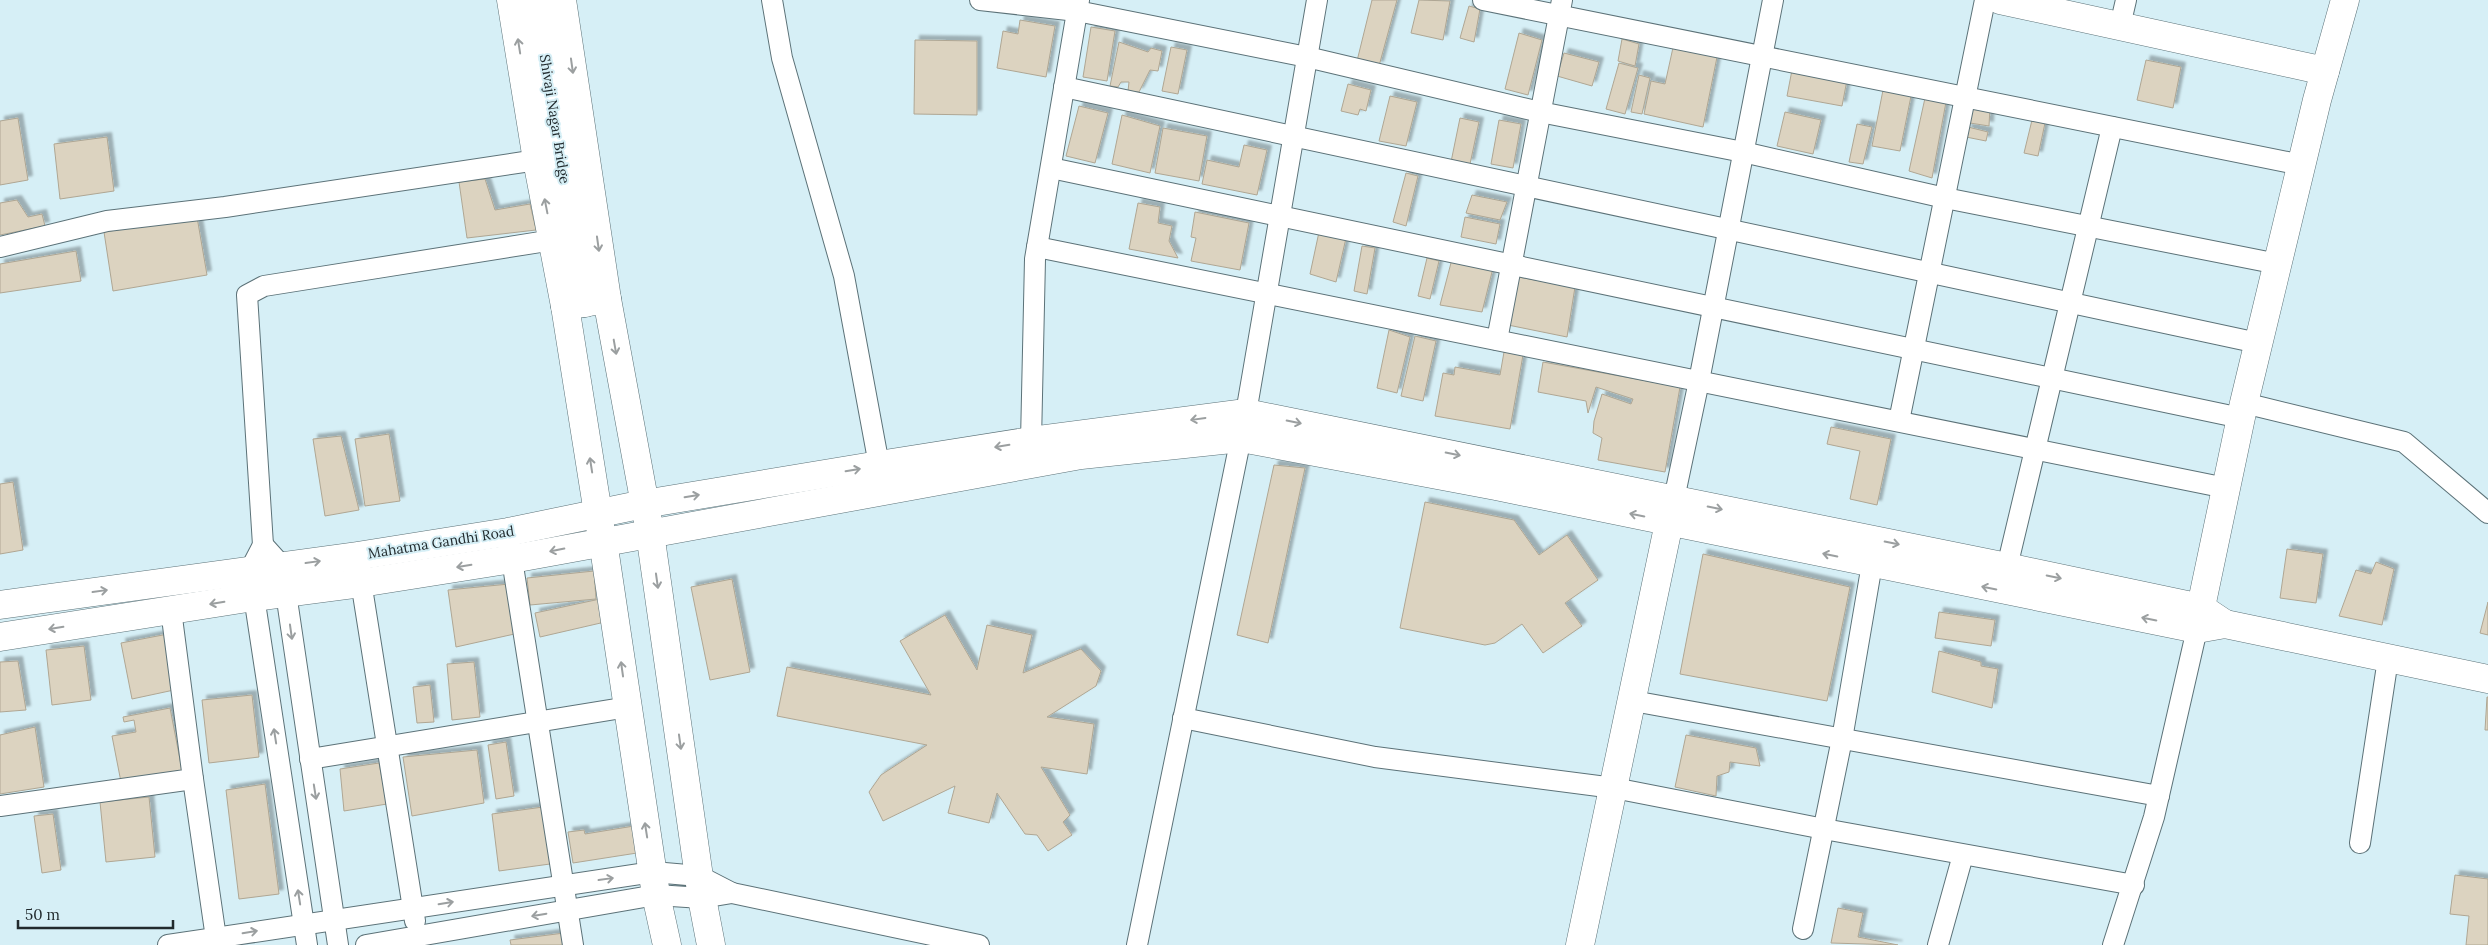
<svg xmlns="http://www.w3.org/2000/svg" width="2488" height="945" viewBox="0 0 2488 945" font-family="Lora,serif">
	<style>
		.building { fill: #dcd3c0; stroke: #afa693; filter: url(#shadow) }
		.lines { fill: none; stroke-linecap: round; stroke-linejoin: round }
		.street-casing { stroke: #5c7278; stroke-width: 22 }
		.secondary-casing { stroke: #5c7278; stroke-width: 29 }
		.primary-casing { stroke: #5c7278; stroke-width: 29 }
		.street { stroke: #fff; stroke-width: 20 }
		.secondary { stroke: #fff; stroke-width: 28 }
		.primary { stroke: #fff; stroke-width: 28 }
		.oneway { stroke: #9b9fa0 }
		.labels { text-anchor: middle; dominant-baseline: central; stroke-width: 4; stroke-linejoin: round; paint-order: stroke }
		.street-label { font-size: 14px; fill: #212a2d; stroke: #d6eff6 }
	</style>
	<defs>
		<filter id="shadow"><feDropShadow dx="4.5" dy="-4.5" stdDeviation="1" flood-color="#0004"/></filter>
	</defs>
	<rect width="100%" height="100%" fill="#d6eff6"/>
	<g class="building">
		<path d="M1372,0H1397L1379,66L1357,61Z"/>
		<path d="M1419,0L1450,1L1443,40L1411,33Z"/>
		<path d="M1469,6L1480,9L1474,42L1460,38Z"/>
		<path d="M1020,20L1055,26L1046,77L997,68L1003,31L1018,34Z"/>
		<path d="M1091,27L1115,31L1107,81L1083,77Z"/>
		<path d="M1519,33L1542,40L1528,95L1505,89Z"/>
		<path d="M1622,39L1639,44L1635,66L1618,61Z"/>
		<path d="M915,40L977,41V115L914,114Z"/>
		<path d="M1119,42L1148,52L1151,48L1162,51L1158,71L1150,70L1139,92L1128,91L1129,82H1121L1118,87L1110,86Z"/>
		<path d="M1674,43L1718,52L1703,127L1644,114L1651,81L1665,84Z"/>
		<path d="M1171,47L1187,50L1178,94L1162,91Z"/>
		<path d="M1564,53L1599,62L1592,86L1557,76Z"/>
		<path d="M2146,60L2181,67L2173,108L2137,100Z"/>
		<path d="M1619,63L1638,68L1625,114L1606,109Z"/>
		<path d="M1792,70L1847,80L1842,106L1787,96Z"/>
		<path d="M1639,75L1650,78L1642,114L1631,112Z"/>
		<path d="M1348,84L1371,90L1366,111L1360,109L1358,115L1341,111Z"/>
		<path d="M1884,85L1912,91L1900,151L1872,146Z"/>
		<path d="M1390,96L1417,102L1406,146L1379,141Z"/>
		<path d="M1925,98L1946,102L1932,178L1909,171Z"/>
		<path d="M1079,106L1108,113L1095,163L1066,156Z"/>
		<path d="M1973,107H1990L1989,126L1970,123Z"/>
		<path d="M1785,112L1821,120L1813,154L1777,146Z"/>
		<path d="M1122,115L1160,126L1150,173L1112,164Z"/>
		<path d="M18,118L28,180L0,185V121Z"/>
		<path d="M1460,118L1479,122L1470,164L1451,162Z"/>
		<path d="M1499,120L1521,124L1513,168L1491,164Z"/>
		<path d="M2032,120L2045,123L2038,156L2024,153Z"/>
		<path d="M1857,124L1872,127L1863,164L1849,162Z"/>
		<path d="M1968,127L1988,132L1986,141L1966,137Z"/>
		<path d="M1163,128L1207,136L1199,181L1155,173Z"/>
		<path d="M107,137L114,191L60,199L54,144Z"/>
		<path d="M1244,145L1267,150L1257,195L1202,184L1207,160L1239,167Z"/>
		<path d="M1406,173L1418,176L1406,226L1393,222Z"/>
		<path d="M485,179L495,210L530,204L536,230L467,238L459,182Z"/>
		<path d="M1472,195L1507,202L1500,220L1466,213Z"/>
		<path d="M17,200L28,217L42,214L45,226L0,235V203Z"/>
		<path d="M1138,203L1160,207L1158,223L1172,226L1169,241L1178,258L1129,249Z"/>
		<path d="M1195,212L1249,223L1240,270L1191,261L1196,238L1191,237Z"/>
		<path d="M197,217L207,275L113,291L104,232Z"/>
		<path d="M1465,217L1500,224L1496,244L1461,237Z"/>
		<path d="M1319,232L1346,238L1336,282L1310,274Z"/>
		<path d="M1362,246L1375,248L1367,294L1354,291Z"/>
		<path d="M76,251L81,281L0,293V264Z"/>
		<path d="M1427,258L1439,261L1430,299L1418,296Z"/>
		<path d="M1452,259L1493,268L1482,312L1440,305Z"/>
		<path d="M1518,277L1575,287L1567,337L1508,325Z"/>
		<path d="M1389,330L1410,337L1397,393L1377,388Z"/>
		<path d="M1415,336L1436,341L1423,401L1401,396Z"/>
		<path d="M1504,352L1523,355L1510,429L1435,416L1443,373L1454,375L1455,367L1500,375Z"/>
		<path d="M1543,362L1680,387L1665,472L1598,460L1602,438L1593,433L1594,421L1602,394L1631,404L1633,399L1596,387L1588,413L1586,401L1538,392Z"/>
		<path d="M1831,427L1891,439L1877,505L1850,499L1860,451L1827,444Z"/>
		<path d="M389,434L400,501L365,506L355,439Z"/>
		<path d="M341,436L359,510L325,516L313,439Z"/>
		<path d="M1274,465L1305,468L1268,643L1237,635Z"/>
		<path d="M13,482L23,550L0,554V484Z"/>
		<path d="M1425,502L1514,520L1539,555L1567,535L1598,580L1565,603L1582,626L1543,653L1522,624L1495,643L1485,645L1400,628Z"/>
		<path d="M2287,549L2323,554L2316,603L2280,598Z"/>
		<path d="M1703,554L1850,587L1827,701L1680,674Z"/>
		<path d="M2376,562L2394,569L2382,625L2339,616L2356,570L2371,574Z"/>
		<path d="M594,571L596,599L530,605L527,578Z"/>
		<path d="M732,579L750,672L710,680L691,587Z"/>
		<path d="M509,584L519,633L456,647L448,590Z"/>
		<path d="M600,599L605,622L540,637L535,613Z"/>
		<path d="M2488,602V635L2480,633Z"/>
		<path d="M1939,612L1995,620L1991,646L1935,638Z"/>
		<path d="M945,615L977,670L987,625L1032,635L1023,673L1081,649L1101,671L1096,686L1047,717L1094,724L1087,774L1041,767L1070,815L1063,822L1072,835L1048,851L1037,835L1025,834L997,793L989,823L948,813L955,786L883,821L869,792L881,775L927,745L777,716L787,667L931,695L900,641Z"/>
		<path d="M168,634L174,690L132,699L121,643Z"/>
		<path d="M84,646L91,700L52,705L46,650Z"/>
		<path d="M1939,651L1981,662V666L1998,669L1992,708L1932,692Z"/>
		<path d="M18,661L26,710L0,712V662Z"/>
		<path d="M474,662L480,717L452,720L447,664Z"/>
		<path d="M430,685L434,722L417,723L413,687Z"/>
		<path d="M252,695L259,757L209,763L202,700Z"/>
		<path d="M2487,697H2488V730H2485Z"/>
		<path d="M170,708L182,770L121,782L112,736L136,732L134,720L124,722L123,717Z"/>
		<path d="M35,727L44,787L0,794V735Z"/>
		<path d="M1686,735L1756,748L1760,766L1730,762L1729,772L1717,776L1716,796L1675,787Z"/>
		<path d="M506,742L514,796L496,799L488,745Z"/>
		<path d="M477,750L484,803L412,816L403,757Z"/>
		<path d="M379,763L387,804L344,811L340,769Z"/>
		<path d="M265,784L279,894L239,899L226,790Z"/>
		<path d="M149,797L155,857L106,862L100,802Z"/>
		<path d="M543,807L550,864L499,871L492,814Z"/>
		<path d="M53,814L61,870L42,873L34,816Z"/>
		<path d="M634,826L637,853L573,863L568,832L584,830L585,834Z"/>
		<path d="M2455,875L2488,879V945H2466L2469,916L2450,914Z"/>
		<path d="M1838,908L1863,913L1858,937L1898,945L1831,943Z"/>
		<path d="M564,933L566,945H511L510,940Z"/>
	</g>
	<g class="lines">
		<defs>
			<g id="street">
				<path d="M772,0L782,58L844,276L879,465"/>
				<path d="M980,0L1077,11L1307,57L1540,112L1743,152L1945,198L2278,264"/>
				<path d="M1483,0L2302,165"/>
				<path d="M2120,26L2126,0"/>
				<path d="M1064,87L2258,343"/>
				<path d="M1051,168L2241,418"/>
				<path d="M0,247L107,221L225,207L537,160"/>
				<path d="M1037,247L2226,488"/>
				<path d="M1497,340L1562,0"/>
				<path d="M2244,403L2404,442L2488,513"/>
				<path d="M1899,421L1985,0"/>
				<path d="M1033,454L1031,441L1035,259L1079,0"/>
				<path d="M1674,499L1699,381L1773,0"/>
				<path d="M263,545L247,295L264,286L553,240"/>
				<path d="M510,547L573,945"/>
				<path d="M2007,567L2112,127"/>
				<path d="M359,569L415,921"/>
				<path d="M1633,701L2159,796"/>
				<path d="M1183,718L1375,757L1614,788L1824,829L2134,885"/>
				<path d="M310,759L628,707"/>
				<path d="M193,779L217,945"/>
				<path d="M0,806L193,779L171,610"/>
				<path d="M2360,843L2388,659"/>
				<path d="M732,893L979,945"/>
				<path d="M1803,929L1842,739L1872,564"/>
				<path d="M168,945L653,872L699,876L732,893L702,898L656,895L366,945"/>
				<path d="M307,945L250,570L263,545L282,566L338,945"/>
				<path d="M1137,945L1246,413L1317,0"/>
				<path d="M1938,945L1963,855"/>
				<path d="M2113,945L2154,817L2197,629"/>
			</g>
			<g id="secondary">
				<path d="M511,0L537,160L565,306"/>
				<path d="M562,0L607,299"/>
				<path d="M2000,0L2325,71"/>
				<path d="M650,533L702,898L711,945"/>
				<path d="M603,541L656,895L667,945"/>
				<path d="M2225,624L2488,679"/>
				<path d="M1580,945L1674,499"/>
			</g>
			<g id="primary">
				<path d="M537,0L585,303"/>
				<path d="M601,532L565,306L607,299L648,521"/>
				<path d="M0,605L357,556L508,532L644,504L879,465L1031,441L1246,413L2007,567L2201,608L2225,624"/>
				<path d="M2197,626L2244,403L2317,100L2345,0"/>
				<path d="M0,637L254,597L361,583L512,559L1081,455L1241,438L1496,486L2197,629L2225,624"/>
			</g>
		</defs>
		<use href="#street" class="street-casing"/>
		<use href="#secondary" class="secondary-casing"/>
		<use href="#primary" class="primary-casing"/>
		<use href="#street" class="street"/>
		<use href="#secondary" class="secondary"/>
		<use href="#primary" class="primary"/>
	</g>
	<defs><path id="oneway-shaft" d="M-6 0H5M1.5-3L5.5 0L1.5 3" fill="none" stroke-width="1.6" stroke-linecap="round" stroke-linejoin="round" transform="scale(1.25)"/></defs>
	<g class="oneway">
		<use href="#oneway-shaft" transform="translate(519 46) rotate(-99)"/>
		<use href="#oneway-shaft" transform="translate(572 66) rotate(82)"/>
		<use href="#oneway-shaft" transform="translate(546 206) rotate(-101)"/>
		<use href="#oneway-shaft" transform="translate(598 244) rotate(82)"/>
		<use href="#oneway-shaft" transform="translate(615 347) rotate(80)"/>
		<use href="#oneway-shaft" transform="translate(1198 419) rotate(172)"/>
		<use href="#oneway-shaft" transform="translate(1294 422) rotate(11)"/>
		<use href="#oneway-shaft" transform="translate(1002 446) rotate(171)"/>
		<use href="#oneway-shaft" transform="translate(1453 454) rotate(11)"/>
		<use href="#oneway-shaft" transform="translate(591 465) rotate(-99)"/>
		<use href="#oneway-shaft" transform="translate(853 470) rotate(-9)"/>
		<use href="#oneway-shaft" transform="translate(692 496) rotate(-9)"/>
		<use href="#oneway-shaft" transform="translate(1715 508) rotate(11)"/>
		<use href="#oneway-shaft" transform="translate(1637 515) rotate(-169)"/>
		<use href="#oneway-shaft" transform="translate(1892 543) rotate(11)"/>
		<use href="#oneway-shaft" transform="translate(557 550) rotate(169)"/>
		<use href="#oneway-shaft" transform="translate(1830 555) rotate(-168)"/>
		<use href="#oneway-shaft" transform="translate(313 562) rotate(-8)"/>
		<use href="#oneway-shaft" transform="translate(464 566) rotate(171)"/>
		<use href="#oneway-shaft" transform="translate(2054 577) rotate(12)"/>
		<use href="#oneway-shaft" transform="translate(657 581) rotate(82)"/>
		<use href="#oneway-shaft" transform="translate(1989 588) rotate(-169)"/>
		<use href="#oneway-shaft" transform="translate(100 591) rotate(-8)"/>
		<use href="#oneway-shaft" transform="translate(217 603) rotate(171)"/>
		<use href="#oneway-shaft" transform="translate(2149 619) rotate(-169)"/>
		<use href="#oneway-shaft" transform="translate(56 628) rotate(171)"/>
		<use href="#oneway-shaft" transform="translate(291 632) rotate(82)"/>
		<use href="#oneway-shaft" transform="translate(622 669) rotate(-98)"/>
		<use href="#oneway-shaft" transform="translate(275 736) rotate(-99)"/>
		<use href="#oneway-shaft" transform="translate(680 742) rotate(82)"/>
		<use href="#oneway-shaft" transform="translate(315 792) rotate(81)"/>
		<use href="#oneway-shaft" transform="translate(646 830) rotate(-99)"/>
		<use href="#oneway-shaft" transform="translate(606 879) rotate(-8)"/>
		<use href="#oneway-shaft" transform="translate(299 897) rotate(-99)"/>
		<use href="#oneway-shaft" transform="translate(446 903) rotate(-9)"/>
		<use href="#oneway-shaft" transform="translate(539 915) rotate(170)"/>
		<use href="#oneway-shaft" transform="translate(250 932) rotate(-9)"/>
	</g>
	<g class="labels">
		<g class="street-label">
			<text transform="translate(555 119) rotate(81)">Shivaji Nagar Bridge</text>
			<text transform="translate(441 542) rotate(-9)">Mahatma Gandhi Road</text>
		</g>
	</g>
	<path d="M18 920v8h155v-8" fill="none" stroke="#212a2d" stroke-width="2.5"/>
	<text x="25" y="920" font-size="15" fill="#212a2d" stroke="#d6eff6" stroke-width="4" paint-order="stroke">50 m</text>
</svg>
